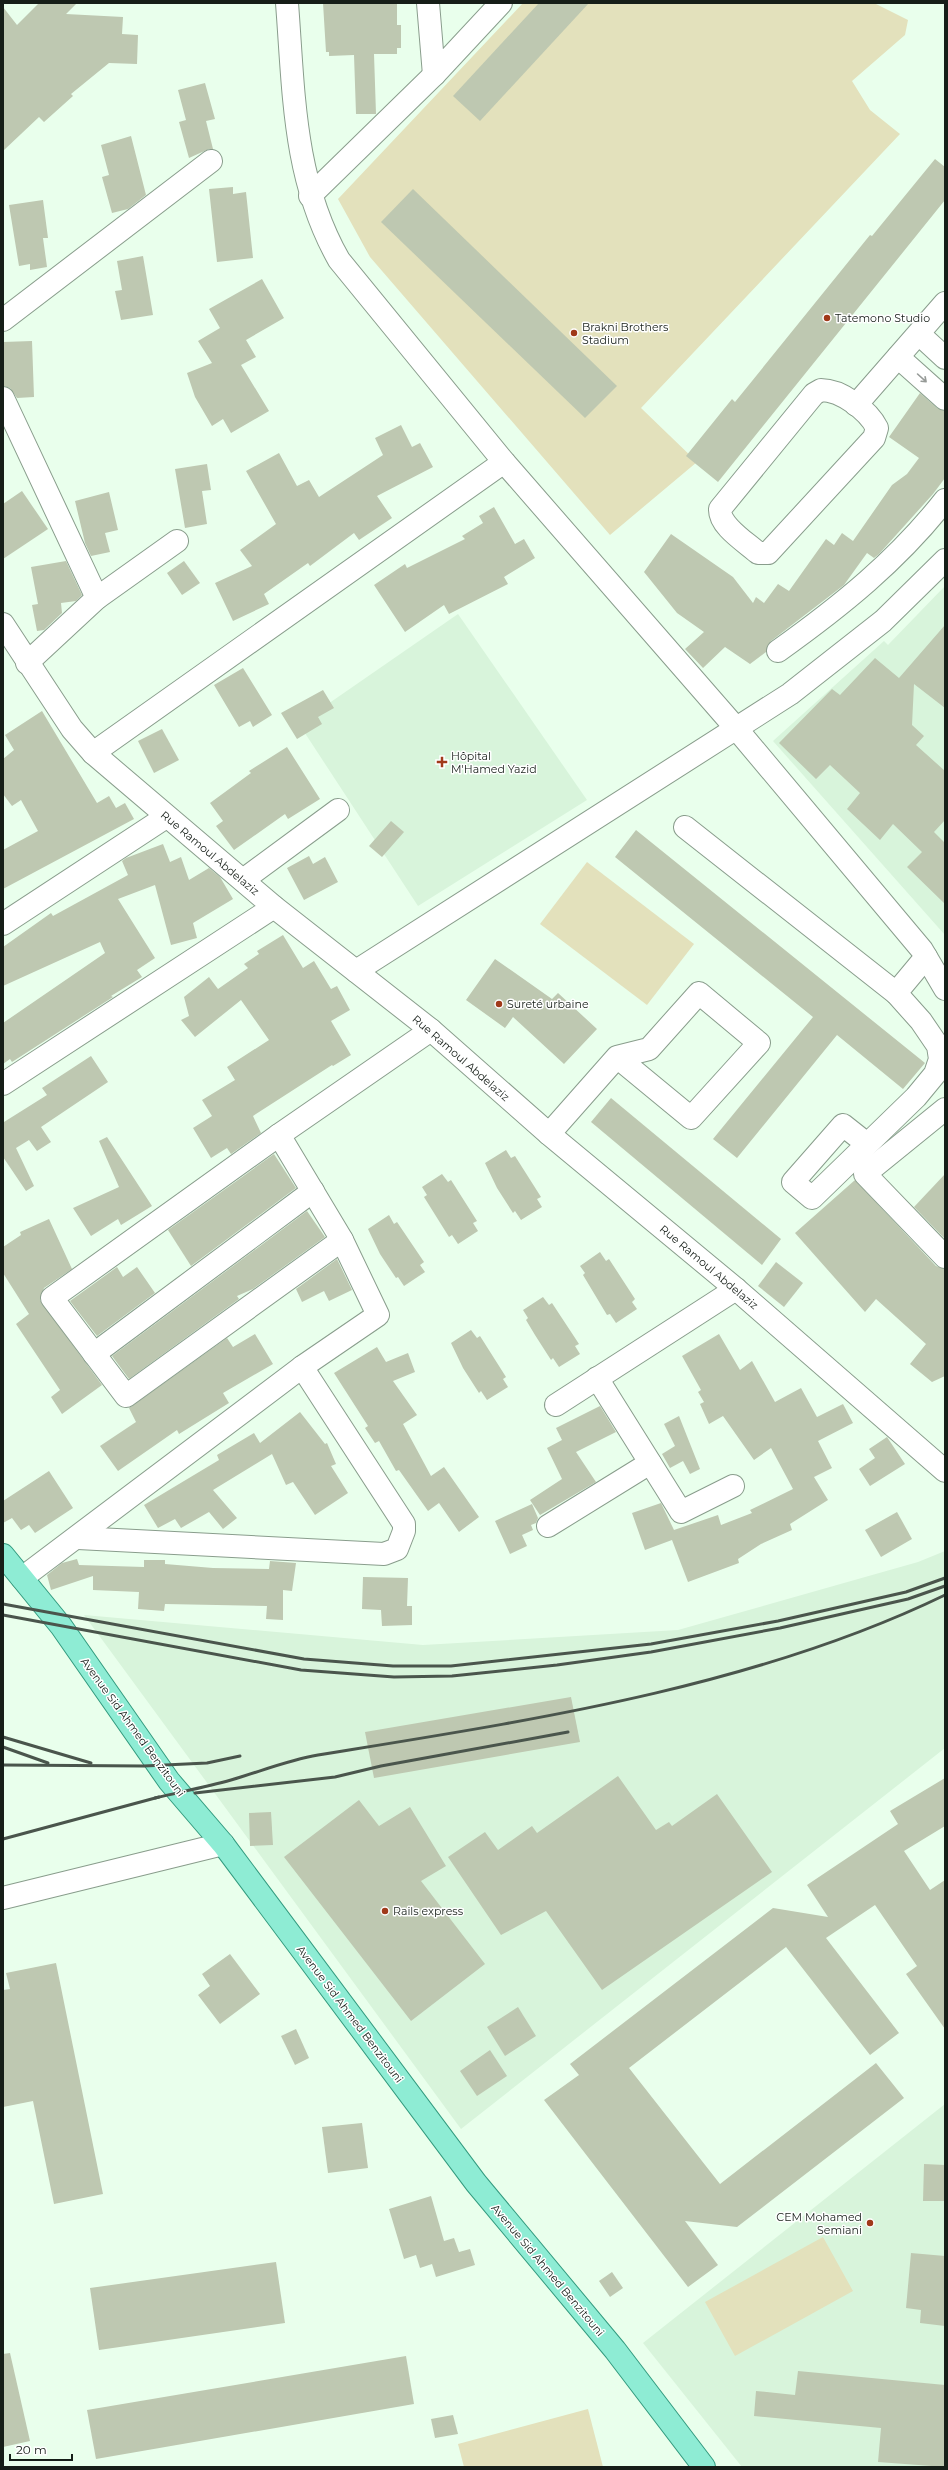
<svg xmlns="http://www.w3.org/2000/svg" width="948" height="2470" viewBox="0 0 948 2470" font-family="Montserrat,sans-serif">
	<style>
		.built { fill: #d8f4db }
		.green { fill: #e3e1bc }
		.building { fill: #bec8b1 }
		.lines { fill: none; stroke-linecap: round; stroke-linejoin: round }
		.minor-casing { stroke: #899d8c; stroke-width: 24 }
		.major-casing { stroke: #339b7f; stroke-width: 24 }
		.minor { stroke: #fff; stroke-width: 22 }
		.major { stroke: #8eecd4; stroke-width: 22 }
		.rail { stroke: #4a554c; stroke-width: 3 }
		.oneway { stroke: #969a97 }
		.poi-dot { fill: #a03919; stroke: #fff; stroke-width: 1.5 }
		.labels { text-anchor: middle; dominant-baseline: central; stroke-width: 3; stroke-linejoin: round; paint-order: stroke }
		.poi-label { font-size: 11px; fill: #161e18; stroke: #fff; text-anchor: start }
		.street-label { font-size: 11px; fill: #161e18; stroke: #fff }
	</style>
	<rect width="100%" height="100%" fill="#e9ffec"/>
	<g class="built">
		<path d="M945,586V935L773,741L884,641L888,645Z"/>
		<path d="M458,614L587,800L418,906L299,724Z"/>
		<path d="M945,1551V1748L461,2129L84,1615L423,1645L678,1630L918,1562Z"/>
		<path d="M945,2104V2467H742L643,2343Z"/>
	</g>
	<g class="green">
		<path d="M523,3H874L908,20L905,35L852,81L870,110L900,134L641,408L697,462L610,535L370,257L338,199Z"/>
		<path d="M587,862L694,944L647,1005L540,924Z"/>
		<path d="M823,2237L853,2291L735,2356L705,2302Z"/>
		<path d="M588,2409L603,2467H464L458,2444Z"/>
	</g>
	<g class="building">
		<path d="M39,3H77L66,14L123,17L122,34L138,35L137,64L109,63L71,94L73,96L44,122L39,117L3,151V7L17,25Z"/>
		<path d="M323,3H397V25H401V48H397V54H374L376,114H356L354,55L329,56V52H326Z"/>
		<path d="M539,3H589L480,121L453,96Z"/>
		<path d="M205,83L215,119L206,121L213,149H209L189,158L179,122L186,120L178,90Z"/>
		<path d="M131,136L146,195L128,209L112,213L102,177L109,175L101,145Z"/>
		<path d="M935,159L945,167V200L718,482L686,456L732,399L735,402L870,235L872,236Z"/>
		<path d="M233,187V194L246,192L253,258L217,262L209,189Z"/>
		<path d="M413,189L617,386L585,418L381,222Z"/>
		<path d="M43,200L48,238H43L47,267L30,270V264L19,266L9,205Z"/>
		<path d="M143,256L153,315L121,320L115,291L122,290L117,261Z"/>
		<path d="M262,279L284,318L246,340L256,357L241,365L269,411L231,433L223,419L212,426L195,397L187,373L212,363L198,341L220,328L209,309Z"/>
		<path d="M32,341L34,397L17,398L10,388L4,386L3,342Z"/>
		<path d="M920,393L937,408L945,411V478L933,494L879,554L874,558L867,553L844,585L771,641L766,652L750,664L725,647L703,668L685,649L704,632L677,613L644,572L671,534L733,577L753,603L756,597L764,603L778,584L789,591L826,539L834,545L842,533L853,541L892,485L907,474L919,458L889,437Z"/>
		<path d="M401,425L412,447L420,443L433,467L377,496L392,518L359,540L354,533L310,566L308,563L264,594L269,604L233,621L215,583L252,566L240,550L276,524L246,471L279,453L297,486L309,480L319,497L383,455L375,438Z"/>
		<path d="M207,464L211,490L202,491L207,524L185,528L175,469Z"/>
		<path d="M22,491L48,529L3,559V504Z"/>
		<path d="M109,492L118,530L105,533L110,552L91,556L85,543L75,501Z"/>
		<path d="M494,507L515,544L524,539L535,558L504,577L508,584L449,614L444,605L405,632L374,585L405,564L407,568L465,539L462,536L483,523L479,516Z"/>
		<path d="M66,561L82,595L76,601L61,603L62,613L44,630L37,631L32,605L38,604L31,567Z"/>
		<path d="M184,561L200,583L182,595L167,573Z"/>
		<path d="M945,625V708L914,684L912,725L924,736L916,745L945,771V820L934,832L945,843V904L907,867L922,852L893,824L880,840L847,809L860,793L830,765L816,779L779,743L832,689L840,695L875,658L899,678Z"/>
		<path d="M243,668L272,715L253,727L250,721L239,727L214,685Z"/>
		<path d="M323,690L334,708L318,717L322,724L297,739L281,713Z"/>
		<path d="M42,711L97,803L109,796L116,808L125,803L134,819L3,889V850L38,831L21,800L12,806L3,794V759L14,750L5,735Z"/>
		<path d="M162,729L179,760L154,773L138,741Z"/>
		<path d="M287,747L320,799L288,819L285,814L234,850L216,826L223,821L210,803L251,773L249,771Z"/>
		<path d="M391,821L404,832L382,857L369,846Z"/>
		<path d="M636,830L925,1063L903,1089L837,1035L737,1158L713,1139L813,1017L615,857Z"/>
		<path d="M163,844L170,862L181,857L189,880L209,868L220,877L233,899L193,923L197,938L171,945L155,885L118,899L155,958L137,970L142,977L111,996L113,997L12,1062L10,1059L3,1064V1023L105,953L100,942L3,986V947L51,913L53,916L128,875L122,861L126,858Z"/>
		<path d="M309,856L313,864L325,857L338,882L304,900L287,868Z"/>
		<path d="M283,935L303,968L314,961L331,989L337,986L350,1010L331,1021L351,1055L333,1066L332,1065L253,1116L261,1133L231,1154L227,1148L211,1158L193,1128L212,1116L202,1100L235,1080L227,1067L269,1040L241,1000L195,1037L181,1020L189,1016L184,997L209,977L218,989L248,968L244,964L259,954L257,951Z"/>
		<path d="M495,959L552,999L558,993L597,1029L564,1064L513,1017L505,1028L466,1000Z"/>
		<path d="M91,1056L108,1082L41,1127L51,1142L37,1151L29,1140L16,1148L34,1186L26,1191L3,1157V1119L4,1122L47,1095L42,1088Z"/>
		<path d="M611,1098L781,1239L762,1265L591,1122Z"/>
		<path d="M107,1137L152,1206L121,1225L118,1219L91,1236L73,1208L119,1187L99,1141Z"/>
		<path d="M506,1150L511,1158L515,1156L541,1197L537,1199L542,1207L521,1220L515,1211L513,1213L497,1188L485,1163Z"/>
		<path d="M274,1154L296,1188L191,1266L168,1230Z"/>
		<path d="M442,1174L448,1182L451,1180L477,1221L473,1223L478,1231L458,1244L452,1235L449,1237L424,1197L427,1195L422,1187Z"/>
		<path d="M945,1174V1239L914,1207Z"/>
		<path d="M855,1180L936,1266L945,1269V1376L932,1382L910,1364L926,1344L876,1299L865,1312L795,1233Z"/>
		<path d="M307,1211L325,1237L253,1289L237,1296L239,1299L129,1379L112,1356Z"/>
		<path d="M389,1215L394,1224L397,1222L424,1262L420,1265L425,1272L404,1286L398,1277L396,1278L380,1254L368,1229Z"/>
		<path d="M49,1219L72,1269L44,1288L40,1300L102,1385L62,1414L51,1397L60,1390L16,1324L29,1314L3,1273V1247L21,1235L20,1232Z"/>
		<path d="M600,1252L606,1261L609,1259L635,1299L632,1302L637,1309L616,1323L610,1314L607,1315L583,1275L585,1273L580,1266Z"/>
		<path d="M337,1259L352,1290L329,1301L324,1291L302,1302L296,1289Z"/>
		<path d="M776,1262L803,1283L784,1307L758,1286Z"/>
		<path d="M117,1267L123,1277L137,1267L155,1293L97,1336L70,1301Z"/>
		<path d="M543,1297L549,1305L552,1303L579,1344L575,1346L580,1354L559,1367L553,1358L551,1360L535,1335L526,1320L528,1318L523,1310Z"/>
		<path d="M471,1330L477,1338L480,1336L506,1377L503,1379L508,1387L487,1400L481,1391L479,1393L463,1368L451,1343Z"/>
		<path d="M255,1334L273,1364L223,1393L229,1403L179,1434L177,1430L118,1471L100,1446L136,1422L129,1408L227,1338L233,1347Z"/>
		<path d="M719,1334L740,1370L752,1361L775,1402L801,1388L817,1417L843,1404L853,1423L818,1441L832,1468L814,1477L828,1500L790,1524L792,1530L761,1544L738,1559L739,1563L688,1582L672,1540L645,1550L632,1513L661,1503L674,1530L718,1515L721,1525L752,1513L750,1510L793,1489L771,1448L754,1460L723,1416L709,1424L700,1404L704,1402L698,1392L701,1390L682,1356Z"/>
		<path d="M377,1347L386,1362L408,1353L415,1372L393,1381L417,1415L403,1424L431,1476L444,1467L479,1517L459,1532L439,1503L428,1511L399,1470L396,1471L379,1441L375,1443L365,1428L368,1426L334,1373Z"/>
		<path d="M600,1406L616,1432L576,1452L596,1482L540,1515L530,1500L562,1479L547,1448L562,1440L556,1428Z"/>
		<path d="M300,1412L325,1444L327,1443L336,1464L331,1466L348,1493L315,1515L293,1482L286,1485L272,1454L213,1490L237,1518L223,1529L209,1512L181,1528L175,1519L158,1528L144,1505L219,1460L217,1455L254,1433L260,1443Z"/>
		<path d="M679,1416L700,1469L690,1474L683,1461L670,1468L662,1454L675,1446L664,1424Z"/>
		<path d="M887,1437L905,1464L870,1486L859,1469L875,1458L869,1449Z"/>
		<path d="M49,1471L73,1508L35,1533L29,1525L21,1530L12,1518L3,1523V1501Z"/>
		<path d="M532,1504L538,1518L536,1523L531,1525L533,1530L522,1535L527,1546L510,1554L495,1521Z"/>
		<path d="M897,1512L912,1539L881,1557L865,1530Z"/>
		<path d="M77,1559L79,1565L144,1567V1560H165V1564L213,1568L269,1569L270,1561L296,1563L292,1591L283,1590V1620L266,1619L267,1606L165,1604L164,1611L138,1609L139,1592L93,1590V1576L51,1590L47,1575L62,1563Z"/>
		<path d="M363,1577L408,1578L407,1606H412V1625L382,1626L381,1610L362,1609Z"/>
		<path d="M571,1697L580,1742L374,1778L365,1732Z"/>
		<path d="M618,1776L656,1830L669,1822L672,1826L717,1794L772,1872L602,1990L546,1911L501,1935L448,1857L485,1832L498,1850L532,1826L537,1833Z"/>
		<path d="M945,1778V1826L904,1851L930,1890L945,1880V2029L906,1974L917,1966L875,1905L826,1938L899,2033L870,2055L786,1947L629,2068L720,2184L876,2063L904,2098L737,2227L685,2221L718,2265L688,2287L544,2100L579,2075L570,2064L773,1908L828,1917L807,1885L898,1824L890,1811Z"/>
		<path d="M359,1800L379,1826L410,1807L446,1866L421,1881L485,1964L411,2021L284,1857Z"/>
		<path d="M271,1812L273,1845L250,1846L249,1813Z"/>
		<path d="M230,1954L260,1994L220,2024L198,1995L210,1986L202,1974Z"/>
		<path d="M56,1963L103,2194L54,2204L33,2101L3,2107V1990L10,1989L6,1973Z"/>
		<path d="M518,2007L536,2036L505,2056L487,2027Z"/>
		<path d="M296,2029L309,2058L295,2065L281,2036Z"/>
		<path d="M490,2050L507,2076L477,2096L460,2071Z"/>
		<path d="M362,2123L368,2168L328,2173L322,2127Z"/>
		<path d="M924,2164L945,2165V2201H923Z"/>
		<path d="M431,2196L444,2241L454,2238L459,2252L470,2249L475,2265L436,2277L432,2264L420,2268L416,2255L404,2259L389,2209Z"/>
		<path d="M911,2253L945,2256V2326L920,2323L921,2310L906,2308Z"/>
		<path d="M276,2262L285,2323L99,2350L90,2288Z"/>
		<path d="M612,2272L623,2288L610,2297L599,2281Z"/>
		<path d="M10,2353L30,2441L3,2447V2354Z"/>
		<path d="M406,2356L414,2404L96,2459L87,2410Z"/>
		<path d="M798,2371L945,2385V2467L878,2462L881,2428L754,2416L756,2391L795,2395Z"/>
		<path d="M453,2415L458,2434L435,2438L431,2419Z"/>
	</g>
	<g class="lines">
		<defs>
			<g id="minor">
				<path d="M287,3C294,93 293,179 339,260L504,462L735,727L922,950L945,989"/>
				<path d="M428,3L434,75L501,3"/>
				<path d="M310,196L434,75"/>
				<path d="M3,320L211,161"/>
				<path d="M919,334L945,358"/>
				<path d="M898,357L945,399"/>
				<path d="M821,390C841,390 868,410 877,428L874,438L768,553H758C746,542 719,526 720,509L814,394Z"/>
				<path d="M3,398L97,598"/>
				<path d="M856,405L945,303"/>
				<path d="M3,624L72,729L93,753L274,907L431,1030L549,1134L736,1289L945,1471"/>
				<path d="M778,651C841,606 897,561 945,500"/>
				<path d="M27,663L97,598L177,541"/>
				<path d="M93,753L504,462"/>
				<path d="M685,827L896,993"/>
				<path d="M243,880L338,810"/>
				<path d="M3,924L166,817"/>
				<path d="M356,971L790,694L883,621L945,560"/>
				<path d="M3,1084L274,907"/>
				<path d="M945,1109L865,1174L945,1257"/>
				<path d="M549,1134L617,1057L649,1049L699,993L759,1043L691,1118L617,1057"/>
				<path d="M867,1144L843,1125L793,1182L812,1198L916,1097L935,1074L940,1059L938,1046L921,1021L896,993L926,957"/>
				<path d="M342,1240L126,1396L52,1298L279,1135L431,1030"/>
				<path d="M94,1354L313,1191"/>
				<path d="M597,1378L681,1512L733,1486"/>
				<path d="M556,1405L736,1289"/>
				<path d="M548,1526L650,1463"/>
				<path d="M78,1538L384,1554L397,1549L404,1531V1524L302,1367"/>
				<path d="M22,1578L302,1367L378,1315L342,1240L279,1135"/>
				<path d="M3,1898L223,1844"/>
			</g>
			<path id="major" d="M3,1555L61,1626L169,1781L223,1844L476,2183L615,2350L704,2467"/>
		</defs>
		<use href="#minor" class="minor-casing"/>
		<use href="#major" class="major-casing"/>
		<use href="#minor" class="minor"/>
		<use href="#major" class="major"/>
		<g class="rail">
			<path d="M3,1604L304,1659L393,1666H451L651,1644L778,1621L906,1592L945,1578"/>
			<path d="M3,1615L301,1670L394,1677L452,1676L557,1665L651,1652L780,1628L908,1599L945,1586"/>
			<path d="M3,1737L91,1763"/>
			<path d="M3,1747L48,1763"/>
			<path d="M3,1765L144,1766L207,1763L240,1756"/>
			<path d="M195,1793L335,1777L381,1766L568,1732"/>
			<path d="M155,1798C180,1792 206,1787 231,1780C259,1772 288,1760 318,1755C527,1721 753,1688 945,1595"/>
			<path d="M3,1839L159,1797"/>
		</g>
	</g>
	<defs><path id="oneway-shaft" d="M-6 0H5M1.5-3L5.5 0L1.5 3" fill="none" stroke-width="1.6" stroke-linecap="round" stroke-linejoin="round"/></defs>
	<use class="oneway" href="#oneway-shaft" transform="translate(922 378) rotate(42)"/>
	<g class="poi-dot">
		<circle cx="827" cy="318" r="4"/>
		<circle cx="574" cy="333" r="4"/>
		<path d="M440 756h4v4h4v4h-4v4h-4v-4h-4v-4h4z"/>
		<circle cx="499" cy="1004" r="4"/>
		<circle cx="385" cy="1911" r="4"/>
		<circle cx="870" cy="2223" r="4"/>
	</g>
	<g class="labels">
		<g class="poi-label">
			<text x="835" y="318">Tatemono Studio</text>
			<text x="582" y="327">Brakni Brothers<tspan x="582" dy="13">Stadium</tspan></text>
			<text x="451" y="756">Hôpital<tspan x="451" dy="13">M'Hamed Yazid</tspan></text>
			<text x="507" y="1004">Sureté urbaine</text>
			<text x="393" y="1911">Rails express</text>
			<text x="862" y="2217" text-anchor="end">CEM Mohamed<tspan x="862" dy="13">Semiani</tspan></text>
		</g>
		<g class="street-label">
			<text transform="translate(210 853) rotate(40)">Rue Ramoul Abdelaziz</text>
			<text transform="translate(461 1058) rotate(41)">Rue Ramoul Abdelaziz</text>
			<text transform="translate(709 1267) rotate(40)">Rue Ramoul Abdelaziz</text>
			<text transform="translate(133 1727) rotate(54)">Avenue Sid Ahmed Benzitouni</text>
			<text transform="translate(350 2014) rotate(53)">Avenue Sid Ahmed Benzitouni</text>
			<text transform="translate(548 2270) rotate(50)">Avenue Sid Ahmed Benzitouni</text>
		</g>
	</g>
	<rect width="948" height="2470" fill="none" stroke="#161e18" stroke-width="8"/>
	<path d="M10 2454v6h62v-6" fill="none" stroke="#161e18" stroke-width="2"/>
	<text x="16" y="2454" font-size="12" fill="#161e18" stroke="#ffffff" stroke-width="3" paint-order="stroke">20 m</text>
</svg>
